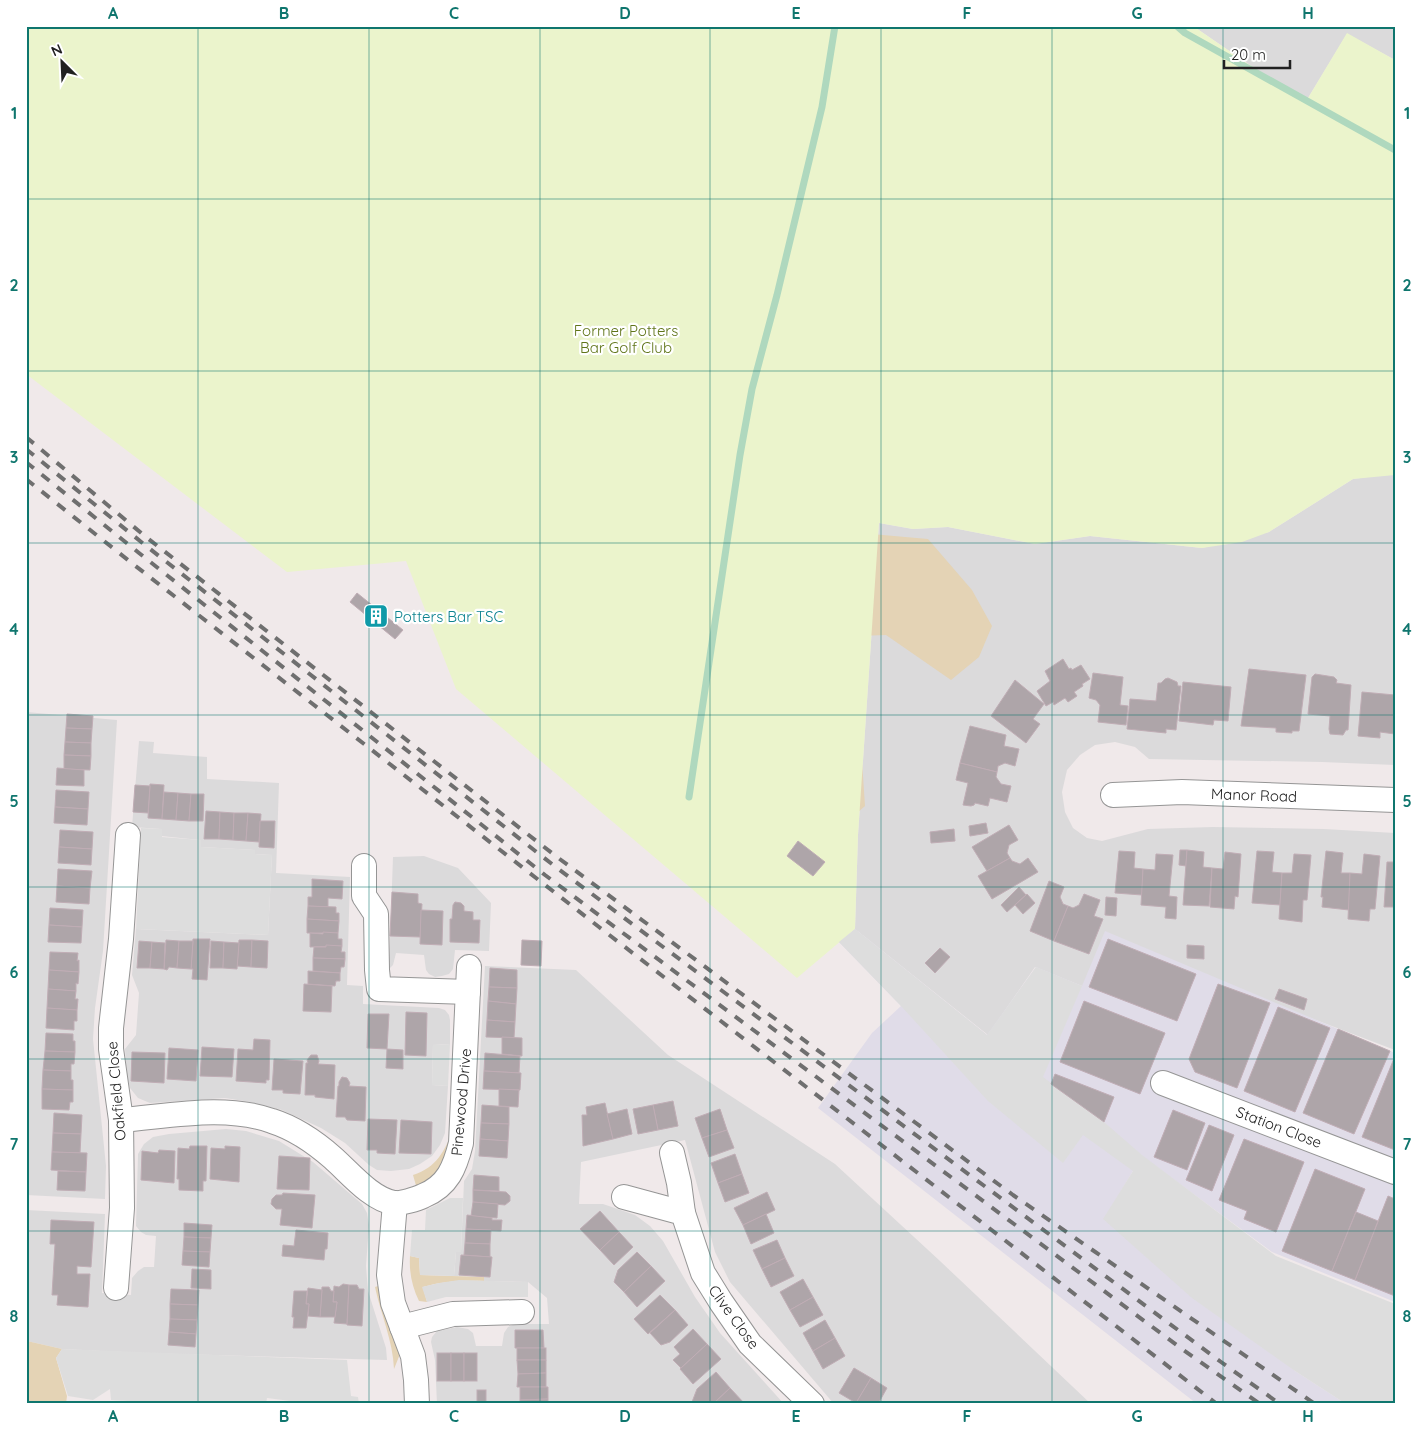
<svg xmlns="http://www.w3.org/2000/svg" width="1421" height="1430" viewBox="0 0 1421 1430" font-family="Quicksand,sans-serif">
	<style>
		.residential { fill: #dbdadb }
		.industrial { fill: #e0dce8 }
		.grass { fill: #e4d3b5 }
		.park { fill: #ebf4cc }
		.parking { fill: #ddd }
		.lines { fill: none; stroke-linecap: round; stroke-linejoin: round }
		.stream { stroke: #afd8be; stroke-width: 7 }
		.building { fill: #aea5a9; stroke: #c0adb5 }
		.street-casing { stroke: #959595; stroke-width: 26 }
		.street { stroke: #fff; stroke-width: 24 }
		.rail { stroke: #6f6f6f; stroke-width: 4; stroke-dasharray: 10 10; stroke-linecap: butt }
		.grid { fill: none; stroke: #0f766e; stroke-width: 1; stroke-opacity: 0.55 }
		.labels { text-anchor: middle; dominant-baseline: central; stroke-width: 4.5; stroke-linejoin: round; paint-order: stroke }
		.park-label { font-size: 15px; fill: #607519; stroke: #fff }
		.culture-label { font-size: 15px; fill: #0d838f; stroke: #fff; text-anchor: start }
		.street-label { font-size: 15px; fill: #212121; stroke: #fff }
		.neatline { fill: none; stroke: #0f766e; stroke-width: 2 }
		.grid-label { font-size: 16px; text-anchor: middle; font-weight: bold; fill: #0f766e }
	</style>
	<rect width="100%" height="100%" fill="#f0e9ea"/>
	<g class="residential">
		<path d="M1193,26H1395V60L1347,34L1305,103Z"/>
		<path d="M1390,474L1395,475V765L1322,762L1149,759L1135,747L1115,742L1095,745L1080,755L1067,770L1062,792L1065,812L1073,828L1087,838L1102,841L1148,829L1213,827L1324,829L1395,833V1050L1216,982L1082,986L1035,967L988,1035L855,929L858,835L879,523L913,529L948,527L1035,544L1090,536L1202,548L1269,532L1353,479Z"/>
		<path d="M26,712L117,720L103,951L95,1008L93,1039L106,1166L105,1199L26,1195Z"/>
		<path d="M139,741L154,742L153,753L207,757V779L279,783L276,873L350,877L347,985L363,986V1004L439,1008L445,1010L449,1015L450,1020V1044L433,1045L432,1085L448,1086L445,1133L440,1145L432,1156L420,1164L409,1169L391,1171L377,1170L369,1165L345,1143L321,1128L282,1110L250,1102L225,1098L150,1103L138,1098L130,1088L127,1077L125,1049L136,1035L139,993L132,975L136,929L268,935L272,855L255,854V850L201,847L200,840L161,836V829L132,827Z"/>
		<path d="M424,856L458,868L491,903L489,951L455,950L453,969L449,974L442,976L435,977L429,974L426,970L424,955L396,953L393,965L389,969L393,857Z"/>
		<path d="M485,966L576,970L668,1055L835,1164L940,1261L1091,1404H834L730,1282L715,1252L685,1140L581,1162L579,1204H603L635,1215L650,1226L663,1241L695,1297L720,1333L784,1404H437L435,1360L431,1342L432,1337L437,1331L457,1327L468,1329L473,1333L476,1346H502L504,1333L508,1327L516,1324H549L547,1298L528,1282L484,1281V1277L454,1276L456,1252H461L464,1181L472,1169L475,1151Z"/>
		<path d="M226,1129L246,1131L279,1141L313,1162L362,1204L367,1213L369,1225L366,1266L368,1291L386,1348L387,1360L143,1353L62,1349L27,1341L26,1329V1210L105,1214L102,1293L131,1295L132,1278L138,1271L144,1267H154L156,1236L146,1235L141,1232L136,1226L138,1154L144,1144L153,1137L169,1134Z"/>
	</g>
	<path class="industrial" d="M855,929L987,1035L1036,967L1082,986L1105,931L1395,1053V1302L1272,1252L1142,1156L1104,1219L1295,1371L1346,1404H1197L818,1108L872,1033L901,1006L839,942Z"/>
	<g class="grass">
		<path d="M849,532L928,539L972,590L992,626L979,657L951,680L886,635L858,636L857,684L865,806L840,828Z"/>
		<path d="M453,1130L446,1166L417,1189L413,1175C437,1167 444,1152 453,1130Z"/>
		<path d="M410,1256L419,1258L420,1275L484,1277V1281C463,1280 443,1281 423,1287L427,1302L419,1301C412,1287 409,1272 410,1256Z"/>
		<path d="M378,1286L388,1323L400,1354L394,1369C393,1341 381,1315 375,1287Z"/>
		<path d="M27,1341L62,1349L56,1358L67,1396L66,1404H26V1342Z"/>
	</g>
	<path class="park" d="M26,26H1193L1305,103L1347,33L1395,60V475L1353,479L1269,532L1242,542L1202,548L1090,536L1035,544L948,527L913,529L879,523L858,835L855,929L797,978L456,689L406,561L287,572L26,374Z"/>
	<g class="parking">
		<path d="M141,828L162,829V837L201,840V847L255,850V854L272,855L268,935L136,929Z"/>
		<path d="M855,929L987,1035L1036,967L1082,986L1043,1077L1104,1122L1142,1155L1276,1256L1395,1304V1404H1346L1295,1371L1192,1298L1103,1219L1133,1171L1083,1135L1063,1163L988,1101L901,1006L839,942Z"/>
		<path d="M450,1044L448,1086L432,1085L433,1045Z"/>
		<path d="M450,1198H463L461,1252H456L454,1276L420,1275L419,1258L410,1256L412,1230H425L426,1210Z"/>
		<path d="M459,1280L528,1282V1297H446L427,1302L422,1287L439,1283Z"/>
		<path d="M62,1349L347,1360L351,1396L358,1397L359,1404H314L267,1398L266,1404H188L111,1400L110,1389L93,1400L68,1396L56,1358Z"/>
	</g>
	<g class="lines">
		<g class="stream">
			<path d="M1177,26L1185,33L1395,150"/>
			<path d="M689,797L740,455L752,389L777,295L822,107L835,26"/>
		</g>
	</g>
	<g class="building">
		<path d="M357,593L403,630L395,639L350,602Z"/>
		<path d="M1063,659L1069,669L1071,668L1072,670L1081,665L1090,679L1082,684L1083,686L1074,692L1077,696L1068,702L1065,698L1054,705L1053,702L1046,706L1037,691L1050,681L1045,671Z"/>
		<path d="M1249,669L1306,675L1299,731H1292V733L1276,732V728L1241,726Z"/>
		<path d="M1093,673L1123,677L1120,705L1128,706L1126,725L1098,722L1100,705L1096,700L1089,698Z"/>
		<path d="M1315,674L1334,677L1337,680L1336,683L1351,685L1348,730H1346L1343,735L1330,734L1329,729L1330,716L1308,714L1312,677Z"/>
		<path d="M1168,678L1177,682L1178,686H1181L1176,730L1166,729V733L1127,729L1130,699L1156,701L1158,683H1161L1165,679Z"/>
		<path d="M1015,680L1044,704L1033,719L1040,724L1026,743L991,716Z"/>
		<path d="M1183,682L1231,687L1228,721L1214,720L1213,725L1179,721Z"/>
		<path d="M1362,692L1395,695V734L1380,732V738L1358,736Z"/>
		<path d="M67,714L93,716L92,729L66,728Z"/>
		<path d="M970,726L1006,735L1004,746L1019,749L1015,766L1005,763L998,766L997,772L960,763Z"/>
		<path d="M66,728L92,729L91,743L65,742Z"/>
		<path d="M65,742L91,743V756L64,755Z"/>
		<path d="M64,755L91,756L90,770L64,769Z"/>
		<path d="M960,763L997,772L996,777L1001,784L1011,786L1007,802L990,798L988,806L975,803L974,805L971,806L963,805L968,783L956,780Z"/>
		<path d="M57,768L84,770V786L56,785Z"/>
		<path d="M150,784L164,785L162,819L148,818Z"/>
		<path d="M135,785L150,786L148,813L133,812Z"/>
		<path d="M56,790L89,792L88,809L55,807Z"/>
		<path d="M164,792L178,793L176,820L162,819Z"/>
		<path d="M178,793L191,794L189,821L176,820Z"/>
		<path d="M191,794H204L203,821H189Z"/>
		<path d="M55,807L88,809L87,825L54,823Z"/>
		<path d="M206,811L220,812L219,839H204Z"/>
		<path d="M220,812L234,813L233,840L219,839Z"/>
		<path d="M234,813H248L246,841L233,840Z"/>
		<path d="M248,813L261,814L259,842L246,841Z"/>
		<path d="M260,821H275L274,848L259,847Z"/>
		<path d="M986,823L988,833L970,836L969,826Z"/>
		<path d="M1009,825L1018,840L1009,845L1007,853L1010,858L987,871L972,847Z"/>
		<path d="M954,829L955,841L931,843L930,832Z"/>
		<path d="M60,830L93,832L92,849L59,847Z"/>
		<path d="M798,841L825,862L813,876L787,856Z"/>
		<path d="M59,847L92,849L91,865L58,863Z"/>
		<path d="M1180,850H1187L1186,866L1179,865Z"/>
		<path d="M1187,850L1204,852L1203,867L1212,868L1209,906L1183,905Z"/>
		<path d="M1119,851L1135,852L1134,868L1143,869L1142,895L1115,893Z"/>
		<path d="M1257,851L1274,852L1272,872L1282,873L1280,905L1252,903Z"/>
		<path d="M1326,851L1343,853L1341,873H1350L1349,910L1322,907L1323,897H1321Z"/>
		<path d="M1225,852L1241,854L1238,897L1235,896L1234,909L1210,907L1212,868L1223,869Z"/>
		<path d="M1156,854L1173,855L1169,896L1177,897L1176,919L1165,918L1166,907L1141,905L1143,869L1155,870Z"/>
		<path d="M1294,854L1311,855L1307,900H1303L1302,922L1279,919L1282,873H1292Z"/>
		<path d="M1364,854L1380,856L1375,909H1370L1369,921L1348,919L1350,873L1362,874Z"/>
		<path d="M1010,858L1012,861L1020,864L1028,858L1038,872L992,899L978,876Z"/>
		<path d="M1387,862H1395V907H1384Z"/>
		<path d="M58,869L92,871L90,888L57,886Z"/>
		<path d="M312,879L343,881L342,899L328,898V907L308,906V897H312Z"/>
		<path d="M1049,881L1064,887L1060,897L1063,904L1068,906L1054,941L1030,931Z"/>
		<path d="M57,886L90,888L89,904L56,902Z"/>
		<path d="M1019,887L1026,895L1007,912L1001,905Z"/>
		<path d="M392,892L418,894V903L422,904L420,937L390,936Z"/>
		<path d="M1027,894L1035,903L1023,914L1015,905Z"/>
		<path d="M1084,894L1100,900L1094,916L1103,919L1089,954L1054,941L1068,906L1073,908L1079,905Z"/>
		<path d="M1106,897L1117,898L1116,916L1105,915Z"/>
		<path d="M455,902L461,903L464,906V911L473,912V920H480L479,943L450,942V919H452L453,905Z"/>
		<path d="M308,906L336,907V913H339V921L307,919Z"/>
		<path d="M50,908L83,910L82,927L49,925Z"/>
		<path d="M421,910L443,911L442,945L420,944Z"/>
		<path d="M307,919L339,921L338,933H307Z"/>
		<path d="M49,925L82,927L81,943L48,942Z"/>
		<path d="M323,932L338,933V939H342V946L310,947V933L323,934Z"/>
		<path d="M193,939H210L207,980L192,979L193,969H191Z"/>
		<path d="M1108,939L1196,974L1177,1021L1089,987Z"/>
		<path d="M166,940L179,941L177,968L169,967L167,970L164,969Z"/>
		<path d="M239,940H252L251,967L237,966Z"/>
		<path d="M252,940L268,941L267,968L251,967Z"/>
		<path d="M522,940L542,941L541,966L521,965Z"/>
		<path d="M139,941L152,942L150,968H137Z"/>
		<path d="M179,941H193L191,969L177,968Z"/>
		<path d="M211,941L224,942L223,968H210Z"/>
		<path d="M152,942L165,943L164,969L150,968Z"/>
		<path d="M224,942L239,943L237,969L223,968Z"/>
		<path d="M326,945L342,946L341,952H345V959L313,958L314,947H326Z"/>
		<path d="M1187,945L1204,946V959L1187,958Z"/>
		<path d="M940,948L950,957L935,973L925,963Z"/>
		<path d="M50,952L78,953L77,961L79,960V972L49,970Z"/>
		<path d="M313,958L345,959L344,967H341L340,973L313,971Z"/>
		<path d="M490,968L517,970V988L489,987Z"/>
		<path d="M49,970L79,972L78,984L76,983V991L48,989Z"/>
		<path d="M308,971L340,973V981H336L335,986L308,984Z"/>
		<path d="M304,984L332,986L331,1012L303,1011Z"/>
		<path d="M1218,984L1270,1003L1237,1088L1195,1072L1189,1059Z"/>
		<path d="M489,987L517,988L516,1004L488,1001Z"/>
		<path d="M48,989L76,991L75,999H78L77,1010L47,1008Z"/>
		<path d="M1279,989L1307,999L1304,1010L1275,999Z"/>
		<path d="M488,1001L516,1004L515,1022L487,1020Z"/>
		<path d="M1084,1001L1165,1033L1140,1094L1060,1062Z"/>
		<path d="M1278,1007L1330,1028L1295,1112L1244,1091Z"/>
		<path d="M47,1008L77,1010V1021H74V1030L46,1028Z"/>
		<path d="M406,1012L427,1013L426,1056L405,1055Z"/>
		<path d="M368,1014H389L387,1049L367,1048Z"/>
		<path d="M487,1020L515,1022L514,1038L486,1037Z"/>
		<path d="M1338,1029L1390,1051L1354,1134L1303,1113Z"/>
		<path d="M46,1033L73,1034V1041H75V1052L45,1051Z"/>
		<path d="M502,1037L522,1038V1056L502,1054Z"/>
		<path d="M254,1039L270,1040L269,1080H266V1083L236,1081L238,1049L253,1050Z"/>
		<path d="M202,1047L234,1049L232,1077L200,1076Z"/>
		<path d="M169,1048L198,1050L196,1081L167,1079Z"/>
		<path d="M387,1049L403,1050V1069L386,1068Z"/>
		<path d="M45,1051L75,1052L74,1064H71V1071L43,1070Z"/>
		<path d="M132,1052L165,1053L164,1083L131,1081Z"/>
		<path d="M485,1053L520,1056L519,1073L484,1071Z"/>
		<path d="M311,1055H317L319,1061L318,1064L335,1065L334,1099L315,1097V1095H305L306,1063H308L307,1060Z"/>
		<path d="M1395,1056V1150L1362,1137Z"/>
		<path d="M274,1059L303,1061L300,1094L283,1093V1090H272Z"/>
		<path d="M43,1070L71,1071V1080H73V1090L42,1089Z"/>
		<path d="M484,1071L521,1073L520,1090L483,1089Z"/>
		<path d="M1055,1074L1114,1097L1104,1122L1051,1084Z"/>
		<path d="M342,1077L347,1078L350,1083L349,1086L366,1087L365,1121L347,1120L345,1117H336L338,1086H339V1082Z"/>
		<path d="M42,1089L73,1090V1102H70L69,1110L42,1109Z"/>
		<path d="M499,1089L519,1090L518,1107L499,1106Z"/>
		<path d="M673,1101L678,1126L658,1130L653,1105Z"/>
		<path d="M605,1103L613,1139L583,1146L582,1115H587L586,1107Z"/>
		<path d="M482,1105L509,1107V1124L481,1123Z"/>
		<path d="M653,1105L658,1130L638,1134L633,1109Z"/>
		<path d="M627,1109L632,1134L613,1139L607,1114Z"/>
		<path d="M720,1109L727,1130L702,1138L695,1118Z"/>
		<path d="M1173,1110L1205,1123L1187,1170L1154,1157Z"/>
		<path d="M54,1113L82,1115L81,1134L53,1133Z"/>
		<path d="M368,1119L397,1120L395,1154L377,1153V1150H367Z"/>
		<path d="M401,1120L432,1122L431,1154L399,1153Z"/>
		<path d="M481,1123L509,1124L508,1141L480,1139Z"/>
		<path d="M1209,1125L1234,1135L1212,1191L1186,1180Z"/>
		<path d="M727,1130L734,1148L709,1157L702,1138Z"/>
		<path d="M53,1133L81,1134L80,1153L52,1152Z"/>
		<path d="M480,1139L508,1141L507,1158L479,1156Z"/>
		<path d="M1244,1139L1304,1162L1276,1232L1244,1219L1247,1211L1219,1200Z"/>
		<path d="M190,1146H207L206,1181H203V1191L179,1190V1179H177L178,1148L189,1149Z"/>
		<path d="M225,1146L240,1147L239,1182L210,1179L211,1148L225,1149Z"/>
		<path d="M159,1150L175,1151L174,1183L141,1180L142,1151L158,1153Z"/>
		<path d="M52,1152L87,1153L86,1172L51,1170Z"/>
		<path d="M735,1154L742,1174L718,1183L711,1163Z"/>
		<path d="M279,1156L310,1158L309,1190L277,1189Z"/>
		<path d="M1315,1169L1365,1189L1332,1271L1282,1251Z"/>
		<path d="M58,1171L86,1172L85,1191L57,1190Z"/>
		<path d="M742,1174L749,1193L725,1202L718,1183Z"/>
		<path d="M474,1175L499,1177V1191L473,1190Z"/>
		<path d="M473,1190L506,1192L510,1196V1201L505,1205L473,1202Z"/>
		<path d="M767,1192L775,1210L743,1225L734,1208Z"/>
		<path d="M283,1193L315,1195L312,1228L280,1225L282,1209H276L271,1204L272,1199L276,1195H282Z"/>
		<path d="M1388,1196L1395,1199V1296L1355,1280Z"/>
		<path d="M473,1202L498,1204L497,1218L471,1216Z"/>
		<path d="M600,1211L619,1232L600,1250L580,1229Z"/>
		<path d="M1356,1212L1378,1221L1355,1280L1332,1271Z"/>
		<path d="M766,1214L774,1233L751,1244L743,1225Z"/>
		<path d="M467,1215L492,1218V1220H502L501,1231L466,1229Z"/>
		<path d="M51,1220L94,1222L91,1267L77,1266V1274H90L88,1307L57,1305L58,1295H52L55,1244H50Z"/>
		<path d="M184,1223L212,1225L211,1238L184,1237Z"/>
		<path d="M466,1229L491,1230L490,1244L465,1243Z"/>
		<path d="M296,1230L328,1233L327,1249H325L324,1260L282,1256L283,1245L294,1246Z"/>
		<path d="M619,1232L633,1247L614,1265L600,1250Z"/>
		<path d="M184,1237L211,1238L210,1252L183,1251Z"/>
		<path d="M777,1240L785,1258L762,1269L753,1250Z"/>
		<path d="M465,1243L490,1244V1257L464,1255Z"/>
		<path d="M183,1251L210,1252L209,1267L182,1265Z"/>
		<path d="M637,1252L651,1266L624,1292L614,1282L618,1270Z"/>
		<path d="M461,1255L492,1257L490,1277L459,1275Z"/>
		<path d="M785,1258L794,1276L771,1287L762,1269Z"/>
		<path d="M651,1266L665,1281L637,1307L624,1292Z"/>
		<path d="M192,1269L211,1270V1289L191,1288Z"/>
		<path d="M803,1279L813,1297L790,1310L780,1292Z"/>
		<path d="M343,1284L349,1285L347,1324L334,1323L337,1302H333L334,1286L339,1287Z"/>
		<path d="M349,1285H357L359,1289H364L362,1326L347,1325Z"/>
		<path d="M322,1287H329L331,1291H334L333,1302H337L335,1317H320Z"/>
		<path d="M308,1288L322,1290L320,1317L308,1316L309,1304H306Z"/>
		<path d="M171,1289L199,1290L198,1305L170,1304Z"/>
		<path d="M294,1291H307L306,1304H309L306,1328H293L294,1317H292Z"/>
		<path d="M660,1295L675,1310L648,1334L634,1319Z"/>
		<path d="M813,1297L823,1315L800,1327L790,1310Z"/>
		<path d="M170,1304L198,1305L197,1320L170,1319Z"/>
		<path d="M675,1310L688,1325L670,1342L661,1345L650,1333Z"/>
		<path d="M170,1319L197,1320L196,1334L169,1332Z"/>
		<path d="M825,1320L835,1338L813,1351L803,1333Z"/>
		<path d="M693,1329L707,1344L681,1368L673,1360L680,1354L674,1347Z"/>
		<path d="M515,1330H543L544,1348H515Z"/>
		<path d="M169,1332L196,1334L195,1347L168,1345Z"/>
		<path d="M835,1338L845,1356L823,1369L813,1351Z"/>
		<path d="M707,1344L721,1359L693,1384L680,1369Z"/>
		<rect x="517" y="1348" width="29" height="12"/>
		<rect x="437" y="1353" width="14" height="28"/>
		<rect x="451" y="1353" width="13" height="28"/>
		<rect x="464" y="1353" width="13" height="28"/>
		<path d="M517,1360H546V1373L518,1374Z"/>
		<path d="M854,1368L871,1378L856,1403L839,1393Z"/>
		<path d="M716,1372L730,1388L713,1404H694L692,1402L697,1389Z"/>
		<path d="M546,1373V1387H517L518,1374Z"/>
		<path d="M871,1378L887,1388L878,1404H857L856,1403Z"/>
		<path d="M520,1387H548V1399L520,1400Z"/>
		<path d="M730,1388L744,1403L743,1404H713Z"/>
		<rect x="477" y="1390" width="9" height="14"/>
		<path d="M548,1399V1404H520V1400Z"/>
	</g>
	<g class="lines">
		<defs>
			<g id="street">
				<path d="M1113,795L1182,792L1395,800"/>
				<path d="M364,866V896L376,914L377,970L379,989L468,992"/>
				<path d="M1163,1083L1395,1172"/>
				<path d="M121,1120C170,1116 225,1104 272,1121C294,1128 316,1143 333,1158C350,1173 371,1199 394,1203C400,1204 417,1199 423,1196C448,1186 455,1167 461,1143L469,967"/>
				<path d="M672,1153L679,1183L683,1213"/>
				<path d="M624,1197L683,1213L703,1273L721,1302L750,1344L812,1404"/>
				<path d="M395,1203L389,1275L393,1303L413,1356L416,1380L417,1404"/>
				<path d="M116,1288L122,1208L121,1120L111,1049V1028L121,939L128,835"/>
				<path d="M402,1327L453,1314L522,1312"/>
			</g>
		</defs>
		<use href="#street" class="street-casing"/>
		<use href="#street" class="street"/>
		<g class="rail">
			<path d="M26,437L146,537L557,857L1013,1195L1315,1404"/>
			<path d="M26,449L145,545L557,868L1221,1362L1280,1404"/>
			<path d="M26,462L139,553L545,875L1182,1349L1260,1404"/>
			<path d="M26,479L133,564L599,927L1217,1404"/>
		</g>
	</g>
	<path class="grid" d="M198,26V1404M369,26V1404M540,26V1404M710,26V1404M881,26V1404M1052,26V1404M1223,26V1404M26,199H1395M26,371H1395M26,543H1395M26,715H1395M26,887H1395M26,1059H1395M26,1231H1395"/>
	<defs>
		<symbol id="building-square" viewBox="-11 -11 22 22"><rect x="-9" y="-9" width="18" height="18" rx="4" fill="#0f9aa8" stroke="#fff"/><path d="M-4-6H4V6H1V3H-1V6H-4ZM-2.5-4.3h1.7v1.8h-1.7ZM.8-4.3h1.7v1.8H.8ZM-2.5-1h1.7V.8h-1.7ZM.8-1h1.7V.8H.8Z" fill="#fff"/></symbol>
	</defs>
	<g fill-rule="evenodd">
		<use href="#building-square" x="362" y="602" width="28" height="28"/>
	</g>
	<g class="labels">
		<g class="park-label">
			<text x="626" y="330">Former Potters<tspan x="626" dy="17">Bar Golf Club</tspan></text>
		</g>
		<g class="culture-label">
			<text x="394" y="616">Potters Bar TSC</text>
		</g>
		<g class="street-label">
			<text transform="translate(1254 795) rotate(2)">Manor Road</text>
			<text transform="translate(116 1091) rotate(-95)">Oakfield Close</text>
			<text transform="translate(461 1102) rotate(-85)">Pinewood Drive</text>
			<text transform="translate(1279 1127) rotate(21)">Station Close</text>
			<text transform="translate(734 1317) rotate(54)">Clive Close</text>
		</g>
	</g>
	<rect width="1421" height="1430" fill="none" stroke="#ffffff" stroke-width="55"/>
	<g transform="translate(62 62) rotate(336)" stroke="#ffffff" stroke-width="4" paint-order="stroke">
	<path d="M0-4L9 19L0 12L-9 19Z" fill="#212121"/>
	<text y="-8" font-size="14" font-weight="bold" text-anchor="middle" fill="#212121">N</text>
	</g>
	<path d="M1224 60v8h66v-8" fill="none" stroke="#212121" stroke-width="2.5"/>
	<text x="1231" y="60" font-size="15" fill="#212121" stroke="#ffffff" stroke-width="4" paint-order="stroke">20 m</text>
	<rect x="28" y="28" width="1366" height="1374" class="neatline"/>
	<g class="grid-label">
		<text x="113" y="19">A</text>
		<text x="284" y="19">B</text>
		<text x="454" y="19">C</text>
		<text x="625" y="19">D</text>
		<text x="796" y="19">E</text>
		<text x="967" y="19">F</text>
		<text x="1137" y="19">G</text>
		<text x="1308" y="19">H</text>
		<text x="14" y="119">1</text>
		<text x="1407" y="119">1</text>
		<text x="14" y="291">2</text>
		<text x="1407" y="291">2</text>
		<text x="14" y="463">3</text>
		<text x="1407" y="463">3</text>
		<text x="14" y="635">4</text>
		<text x="1407" y="635">4</text>
		<text x="14" y="807">5</text>
		<text x="1407" y="807">5</text>
		<text x="14" y="978">6</text>
		<text x="1407" y="978">6</text>
		<text x="14" y="1150">7</text>
		<text x="1407" y="1150">7</text>
		<text x="14" y="1322">8</text>
		<text x="1407" y="1322">8</text>
		<text x="113" y="1422">A</text>
		<text x="284" y="1422">B</text>
		<text x="454" y="1422">C</text>
		<text x="625" y="1422">D</text>
		<text x="796" y="1422">E</text>
		<text x="967" y="1422">F</text>
		<text x="1137" y="1422">G</text>
		<text x="1308" y="1422">H</text>
	</g>
</svg>
